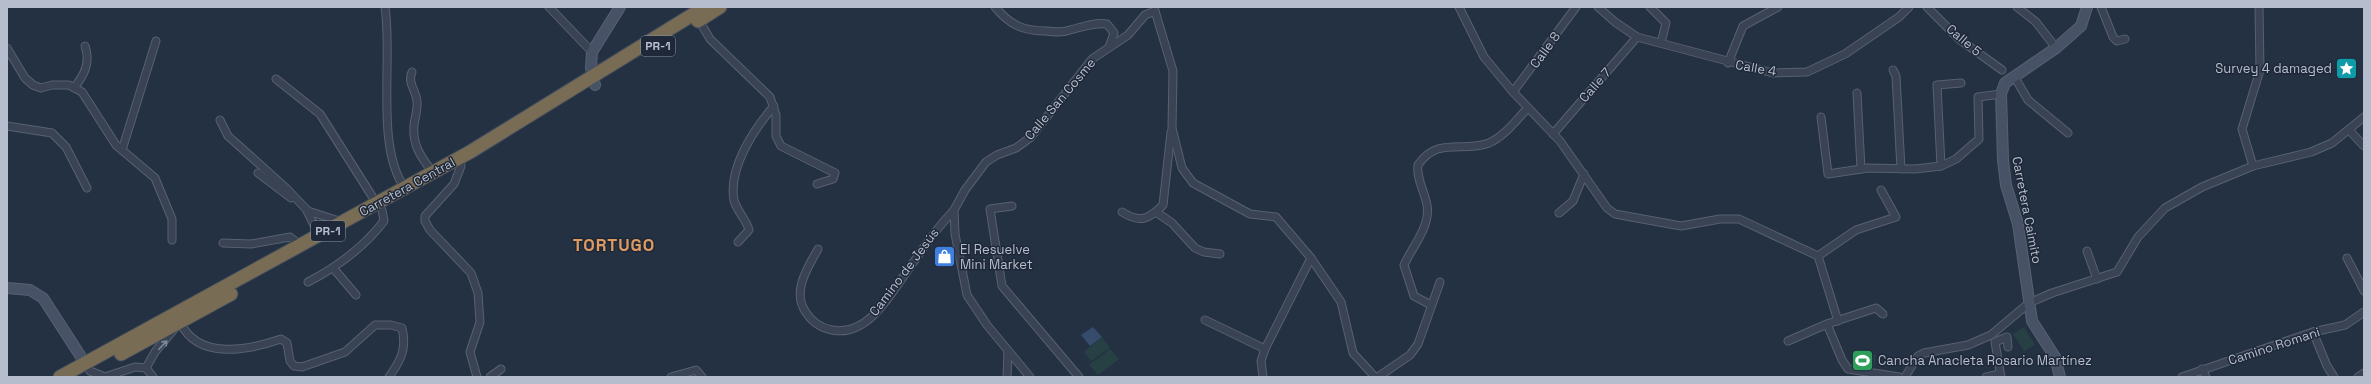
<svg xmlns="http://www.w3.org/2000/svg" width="2371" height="384" viewBox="0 0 2371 384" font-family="'Space Grotesk',sans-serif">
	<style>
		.green { fill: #264044 }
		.water { fill: #374b6c }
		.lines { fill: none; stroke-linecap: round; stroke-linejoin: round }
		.street-casing { stroke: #576170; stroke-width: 9 }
		.secondary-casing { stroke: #576170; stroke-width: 12 }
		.highway-casing { stroke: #444e5d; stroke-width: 15 }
		.street { stroke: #394353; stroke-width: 7 }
		.secondary { stroke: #475266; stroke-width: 10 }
		.highway { stroke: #796c55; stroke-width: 13 }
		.oneway { stroke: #7e8796 }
		.labels { text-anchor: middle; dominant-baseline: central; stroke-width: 3; stroke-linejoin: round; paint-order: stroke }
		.shield { fill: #1e2838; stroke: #8891a0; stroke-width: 1 }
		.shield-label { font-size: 12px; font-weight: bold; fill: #b6becd }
		.street-label { font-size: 13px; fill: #b6becd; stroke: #1e2838 }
		.poi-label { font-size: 13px; fill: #b6becd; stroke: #1e2838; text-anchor: start }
		.district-label { font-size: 17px; font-weight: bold; letter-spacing: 1px; fill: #de9a60; stroke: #1e2838 }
	</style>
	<rect width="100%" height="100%" fill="#243143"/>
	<g class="green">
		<path d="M2024,327L2035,345L2024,351L2013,334Z"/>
		<path d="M1102,337L1110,348L1091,361L1084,352Z"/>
		<path d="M1110,349L1119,359L1098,375L1089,365Z"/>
		<path d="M1853,352L1876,355L1874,369L1851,365Z"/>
	</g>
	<path class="water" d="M1093,327L1102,337L1090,346L1081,335Z"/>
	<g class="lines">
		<defs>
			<g id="street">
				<path d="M385,7C393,59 375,148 405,188"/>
				<path d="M549,7L592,52"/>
				<path d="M995,7C1010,25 1023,31 1046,31C1054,32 1062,33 1070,30C1082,27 1095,22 1107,24L1114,33L1109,47"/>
				<path d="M1459,7L1484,57L1513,92L1560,141L1607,208L1615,214L1681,226L1720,219H1739L1818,256L1838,321"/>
				<path d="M1598,7L1615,22L1637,37L1773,73L1807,72L1845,54L1899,17L1909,7"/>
				<path d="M1650,7L1666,23L1661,43"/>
				<path d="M1927,7L1959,39L2002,70"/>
				<path d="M2017,7L2036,22L2056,48"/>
				<path d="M2101,7L2113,37L2117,41L2125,39"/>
				<path d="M1155,11L1173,71L1172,128L1182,168L1193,183L1250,214L1276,217L1311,258L1341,302L1353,353L1375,377"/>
				<path d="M699,20L710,39L770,97L776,115V136L781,146L835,173L833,179L817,184"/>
				<path d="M7,48L25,78L33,85L41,88L52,85H69L82,92L116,145L155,178L172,219V240"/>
				<path d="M1728,63L1743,26L1778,7"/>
				<path d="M1893,70L1896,76L1901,169"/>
				<path d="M412,72C407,83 416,90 417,101C418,109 415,117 414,125C412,145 421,157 433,173"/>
				<path d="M2014,76L2028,100L2068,133"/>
				<path d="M276,79L320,114L377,204"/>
				<path d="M74,88C84,75 91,63 85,46"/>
				<path d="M1513,92L1576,7"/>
				<path d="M1857,93L1861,169"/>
				<path d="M1821,117L1828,174L1868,168L1915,169L1941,166L1956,159L1979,139L1978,97L2001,94"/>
				<path d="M220,120L228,136L286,188L308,211L342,222"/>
				<path d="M7,126L52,133L66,147L87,188"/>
				<path d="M2349,130L2364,146"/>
				<path d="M1553,134L1637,37"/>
				<path d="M122,150L156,41"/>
				<path d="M458,159L461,166L454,184L425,216V221L430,230L471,273L478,293L480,322L470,352L477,377"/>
				<path d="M1941,166L1937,85L1961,83"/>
				<path d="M2253,166L2242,129L2260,70L2259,7"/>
				<path d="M258,173L291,198"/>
				<path d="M1012,206L990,209L1002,286L1079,377"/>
				<path d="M307,211L319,235"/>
				<path d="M1122,212C1140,223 1148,220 1163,205L1171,132"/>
				<path d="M1156,212L1172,223L1195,248L1204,252L1220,254"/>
				<path d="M1559,213L1573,201L1584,174"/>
				<path d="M738,242L749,230C746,219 736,210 734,200C728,168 754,129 774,106"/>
				<path d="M223,243L251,244L290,237L301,246"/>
				<path d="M818,249C808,267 792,291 805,311C811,321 821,328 832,330C871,338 895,286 915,260C927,242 939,226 954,210"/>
				<path d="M2087,251L2097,279"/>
				<path d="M1818,256L1856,230L1896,217L1881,190"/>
				<path d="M2347,258L2364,291"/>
				<path d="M334,269L356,295"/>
				<path d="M308,282C337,267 364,247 384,221L382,210"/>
				<path d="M1431,305L1414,296L1404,265C1412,247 1431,226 1427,205C1425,193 1416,178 1418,165C1437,136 1463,153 1489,143C1505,136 1516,120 1528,108"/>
				<path d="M1205,320L1265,349"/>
				<path d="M1827,324L1842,360L1848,369L1899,377"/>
				<path d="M2313,332L2327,366L2334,377"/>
				<path d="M1788,341L1827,324L1876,308L1883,314"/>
				<path d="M85,363L90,371L105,377L135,367L146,368"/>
				<path d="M146,368L155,352L180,322C198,361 249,350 281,339L287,343L290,361L294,366L302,367L345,352L375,325H391L402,328C407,349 401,360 389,377"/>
				<path d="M146,368L153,377"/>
				<path d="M2202,369L2206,377"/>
				<path d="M490,377L501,369"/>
				<path d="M671,377L696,370L702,377"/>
				<path d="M1007,377L1008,351"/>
				<path d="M1030,377L987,325L967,295L955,234L954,210L965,190L986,162L997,155L1016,148L1031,137L1092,59L1128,35L1145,15L1155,11"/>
				<path d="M1263,377L1261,361L1265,349L1311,258"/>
				<path d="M1378,377L1410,355L1418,344L1440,282"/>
				<path d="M1905,377L1918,356L1924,353L1968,345L1991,335L2029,303L2052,293L2117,272L2138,237L2165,208L2202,187L2253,166L2311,152L2332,143L2364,117"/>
				<path d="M1986,377L2000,374"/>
				<path d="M2001,377L1995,342L2007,337L2008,347"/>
				<path d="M2182,377L2313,332L2345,325L2364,312"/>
				<path d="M2358,377L2364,373"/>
			</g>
			<g id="secondary">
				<path d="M595,85L591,68L592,52L620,7"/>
				<path d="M7,288L30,290L43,298L85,363"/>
				<path d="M2060,377L2055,357L2032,321L2018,224L2006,185L2003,160L2001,94L2005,83L2056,48L2081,26L2087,7"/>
			</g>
			<g id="highway">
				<path d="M698,21L720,7"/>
				<path d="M121,354L231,294"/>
				<path d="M60,377L470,152L705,7"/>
			</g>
		</defs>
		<use href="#street" class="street-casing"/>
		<use href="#secondary" class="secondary-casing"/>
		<use href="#highway" class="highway-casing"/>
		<use href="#street" class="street"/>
		<use href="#secondary" class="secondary"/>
		<use href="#highway" class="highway"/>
	</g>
	<defs><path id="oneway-shaft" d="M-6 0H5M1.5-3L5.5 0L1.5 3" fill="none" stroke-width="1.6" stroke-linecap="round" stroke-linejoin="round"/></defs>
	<use class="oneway" href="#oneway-shaft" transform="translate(163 345) rotate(-46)"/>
	<defs>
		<symbol id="sight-square" viewBox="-11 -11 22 22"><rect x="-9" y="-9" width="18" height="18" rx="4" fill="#0f9aa8" stroke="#1e2838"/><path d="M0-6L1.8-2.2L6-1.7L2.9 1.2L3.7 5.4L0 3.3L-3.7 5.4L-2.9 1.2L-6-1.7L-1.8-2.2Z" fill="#fff"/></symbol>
		<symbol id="shop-square" viewBox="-11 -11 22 22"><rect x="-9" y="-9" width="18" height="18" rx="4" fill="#3f7fe0" stroke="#1e2838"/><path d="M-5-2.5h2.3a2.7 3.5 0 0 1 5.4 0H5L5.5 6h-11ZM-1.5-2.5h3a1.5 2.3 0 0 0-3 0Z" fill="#fff"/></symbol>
		<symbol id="stadium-square" viewBox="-11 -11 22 22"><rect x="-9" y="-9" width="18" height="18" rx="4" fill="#2e9e5b" stroke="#1e2838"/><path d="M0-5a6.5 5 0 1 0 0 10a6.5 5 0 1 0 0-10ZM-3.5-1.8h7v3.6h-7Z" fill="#fff"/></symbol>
	</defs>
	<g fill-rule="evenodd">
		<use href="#sight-square" x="2334" y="56" width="25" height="25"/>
		<use href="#shop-square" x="932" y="244" width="25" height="25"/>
		<use href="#stadium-square" x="1850" y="348" width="25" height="25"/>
	</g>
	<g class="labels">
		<g class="shield">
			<rect x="641" y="36" width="34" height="20" rx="3"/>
			<rect x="311" y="221" width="34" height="20" rx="3"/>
		</g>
		<g class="shield-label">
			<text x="658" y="46">PR-1</text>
			<text x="328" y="231">PR-1</text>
		</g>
		<g class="street-label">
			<text transform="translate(1964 40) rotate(40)">Calle 5</text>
			<text transform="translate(1545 50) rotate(-54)">Calle 8</text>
			<text transform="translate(1756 68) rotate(10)">Calle 4</text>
			<text transform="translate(1595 85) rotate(-49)">Calle 7</text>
			<text transform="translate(1060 99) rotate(-50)">Calle San Cosme</text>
			<text transform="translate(407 187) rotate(-29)">Carretera Central</text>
			<text transform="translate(2027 210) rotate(79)">Carretera Caimito</text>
			<text transform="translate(904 272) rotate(-53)">Camino de Jesús</text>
			<text transform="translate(2274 346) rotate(-18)">Camino Romani</text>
		</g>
		<g class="poi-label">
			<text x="2332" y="68" text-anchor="end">Survey 4 damaged</text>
			<text x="960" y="249">El Resuelve<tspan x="960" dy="15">Mini Market</tspan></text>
			<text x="1878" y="360">Cancha Anacleta Rosario Martínez</text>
		</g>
		<g class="district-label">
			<text x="614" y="245">TORTUGO</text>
		</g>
	</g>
	<rect width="2371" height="384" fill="none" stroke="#b6becd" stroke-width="16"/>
</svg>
